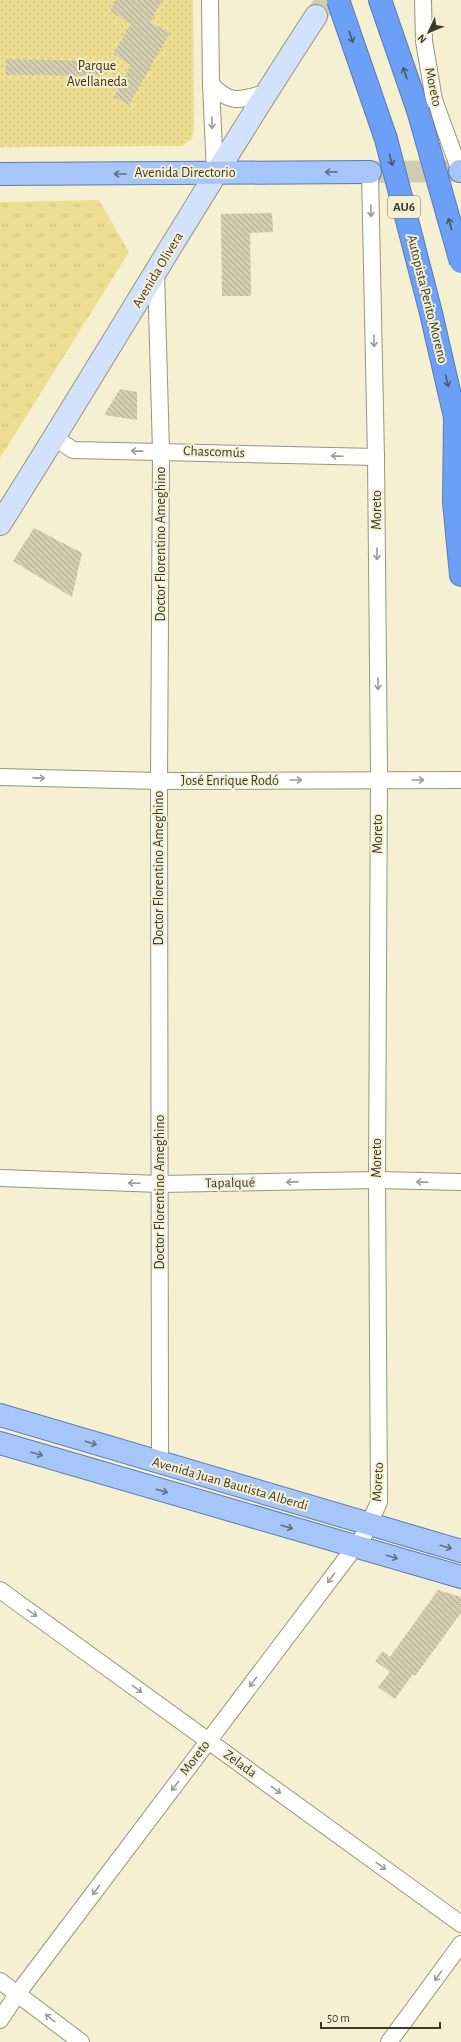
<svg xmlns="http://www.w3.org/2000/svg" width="461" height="2042" viewBox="0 0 461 2042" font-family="'Alegreya Sans',sans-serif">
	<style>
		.grass { fill: url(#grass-tufts) }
		.park { fill: url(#park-dots) }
		.building { fill: url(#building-back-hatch) }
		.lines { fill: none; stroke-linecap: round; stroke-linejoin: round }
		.secondary-tunnel { stroke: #d1cbb1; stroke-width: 22; stroke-dasharray: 22 11; stroke-linecap: butt }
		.primary-tunnel { stroke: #d1cbb1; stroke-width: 22; stroke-dasharray: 22 11; stroke-linecap: butt }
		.minor-casing { stroke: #9b9579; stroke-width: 18 }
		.secondary-casing { stroke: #9b9579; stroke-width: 24 }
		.primary-casing { stroke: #5b7cb0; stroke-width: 24 }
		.motorway-casing { stroke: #5b7cb0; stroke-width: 24 }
		.minor { stroke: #fff; stroke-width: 16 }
		.secondary { stroke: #d3e2fc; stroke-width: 22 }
		.primary { stroke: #a6c6fa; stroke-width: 22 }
		.motorway { stroke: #6ba0f6; stroke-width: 22 }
		.motorway-bridge-casing { stroke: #5b7cb0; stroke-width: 24; stroke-linecap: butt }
		.motorway-bridge { stroke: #6ba0f6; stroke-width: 22 }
		.oneway { stroke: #4a5869 }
		.oneway2 { stroke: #9e9c96 }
		.oneway3 { stroke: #66717f }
		.labels { text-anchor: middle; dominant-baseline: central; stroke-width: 4; stroke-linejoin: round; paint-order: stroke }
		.shield { fill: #f6f0d2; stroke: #74705e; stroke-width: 1 }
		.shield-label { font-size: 13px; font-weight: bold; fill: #3c392d }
		.park-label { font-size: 14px; fill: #3b3410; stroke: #f6f0d2 }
		.street-label { font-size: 14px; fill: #3c392d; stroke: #f6f0d2 }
	</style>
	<defs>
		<pattern id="grass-tufts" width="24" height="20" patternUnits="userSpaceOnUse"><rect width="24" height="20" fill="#eede92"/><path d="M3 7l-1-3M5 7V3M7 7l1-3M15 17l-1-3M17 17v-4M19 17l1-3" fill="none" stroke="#cdbf7e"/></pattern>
		<pattern id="park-dots" width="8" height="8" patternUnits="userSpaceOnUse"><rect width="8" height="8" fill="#eede92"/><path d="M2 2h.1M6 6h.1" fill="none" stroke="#cdbf7e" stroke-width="1.8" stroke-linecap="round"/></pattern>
		<pattern id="building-back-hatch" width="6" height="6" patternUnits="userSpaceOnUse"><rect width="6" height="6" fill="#d4ceb1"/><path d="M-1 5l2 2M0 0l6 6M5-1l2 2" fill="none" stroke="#ada890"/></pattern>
	</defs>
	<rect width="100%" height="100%" fill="#f6f0d2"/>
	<path class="grass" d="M99,200L129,252L0,458V202Z"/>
	<path class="park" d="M0,0H193L194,127L192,139L182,146L0,147Z"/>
	<g class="building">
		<path d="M116,0H163L150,22L170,33L129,105L114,97L131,65L113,54L131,24L110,11Z"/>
		<path d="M6,59L101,61L100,76L6,75Z"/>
		<path d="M272,213L273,232L250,233L251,296H222L221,214Z"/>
		<path d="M120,389L137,392V420L104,415Z"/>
		<path d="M34,528L82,553L72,597L13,561Z"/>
		<path d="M438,1590L461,1597V1613L415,1676L413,1674L395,1699L378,1687L390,1672L375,1661L383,1651L390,1657Z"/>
	</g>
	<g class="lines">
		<path class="secondary-tunnel" d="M316,16L327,0"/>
		<path class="primary-tunnel" d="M370,172L460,171"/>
		<defs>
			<g id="minor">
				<path d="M210,0L211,84L215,174"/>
				<path d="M423,0L424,41L434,100L460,171"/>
				<path d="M211,84C230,105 240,100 265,93"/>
				<path d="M156,273L161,451L159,781L160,1463"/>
				<path d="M55,438L73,450L376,457"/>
				<path d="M0,777L159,781L461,780"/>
				<path d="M0,1178L160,1184L377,1180L461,1182"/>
				<path d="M0,1590L461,1924"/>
				<path d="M0,1981L81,2042"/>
				<path d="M0,2020L18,1993L364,1535L379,1502L377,1180L379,771L376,457L370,172"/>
				<path d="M389,2042L461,1944"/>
			</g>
			<path id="secondary" d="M0,524C107,355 207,182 316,16"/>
			<g id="primary">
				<path d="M460,171H461"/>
				<path d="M0,174L370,172"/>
				<path d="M0,1415L461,1551"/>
				<path d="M0,1443L461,1577"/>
			</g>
			<g id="motorway">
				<path d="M380,0L418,110"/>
				<path d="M455,417L454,502L461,575"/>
			</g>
		</defs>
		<use href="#minor" class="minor-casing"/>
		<use href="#secondary" class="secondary-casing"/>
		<use href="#primary" class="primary-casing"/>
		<use href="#motorway" class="motorway-casing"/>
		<use href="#minor" class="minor"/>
		<use href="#secondary" class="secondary"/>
		<use href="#primary" class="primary"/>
		<use href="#motorway" class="motorway"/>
		<defs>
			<g id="motorway-bridge">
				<path d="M338,0L386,139L431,313L455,417"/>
				<path d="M418,110L461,262"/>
			</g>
		</defs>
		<use href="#motorway-bridge" class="motorway-bridge-casing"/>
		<use href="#motorway-bridge" class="motorway-bridge"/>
	</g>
	<defs><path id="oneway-shaft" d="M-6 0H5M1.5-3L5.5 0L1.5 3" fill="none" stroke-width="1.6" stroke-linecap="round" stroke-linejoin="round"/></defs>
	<g class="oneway">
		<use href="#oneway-shaft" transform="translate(351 37) rotate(71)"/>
		<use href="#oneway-shaft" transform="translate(405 73) rotate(-109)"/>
		<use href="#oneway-shaft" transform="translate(391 160) rotate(75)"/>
		<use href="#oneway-shaft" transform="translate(450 224) rotate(-106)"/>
		<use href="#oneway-shaft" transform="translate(447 381) rotate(77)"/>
	</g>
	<g class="oneway2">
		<use href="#oneway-shaft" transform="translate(212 123) rotate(88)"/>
		<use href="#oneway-shaft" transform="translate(371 211) rotate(89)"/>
		<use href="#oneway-shaft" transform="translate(374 341) rotate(89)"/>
		<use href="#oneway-shaft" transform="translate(137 451) rotate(-179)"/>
		<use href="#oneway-shaft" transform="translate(337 456) rotate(-178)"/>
		<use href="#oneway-shaft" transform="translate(377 554) rotate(90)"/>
		<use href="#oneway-shaft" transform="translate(378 684) rotate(90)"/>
		<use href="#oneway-shaft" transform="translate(39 778) rotate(1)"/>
		<use href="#oneway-shaft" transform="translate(296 780)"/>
		<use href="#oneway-shaft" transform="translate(418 780)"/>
		<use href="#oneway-shaft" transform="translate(292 1182) rotate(179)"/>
		<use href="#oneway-shaft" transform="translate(422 1182) rotate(-178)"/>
		<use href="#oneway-shaft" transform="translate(134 1183) rotate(-178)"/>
		<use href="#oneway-shaft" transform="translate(331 1578) rotate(127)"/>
		<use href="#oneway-shaft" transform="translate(32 1613) rotate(36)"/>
		<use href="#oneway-shaft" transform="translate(253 1682) rotate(127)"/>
		<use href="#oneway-shaft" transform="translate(137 1689) rotate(36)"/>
		<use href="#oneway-shaft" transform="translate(175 1786) rotate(127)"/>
		<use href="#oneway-shaft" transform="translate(276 1790) rotate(36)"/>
		<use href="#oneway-shaft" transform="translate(381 1866) rotate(36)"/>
		<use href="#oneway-shaft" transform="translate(96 1890) rotate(127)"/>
		<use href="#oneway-shaft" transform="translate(438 1976) rotate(126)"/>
		<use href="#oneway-shaft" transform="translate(50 2018) rotate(-142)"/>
	</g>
	<g class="oneway3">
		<use href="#oneway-shaft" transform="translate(331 172) rotate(179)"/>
		<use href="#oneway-shaft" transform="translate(120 174) rotate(180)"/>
		<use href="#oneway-shaft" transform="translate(91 1443) rotate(17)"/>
		<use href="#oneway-shaft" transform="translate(37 1454) rotate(16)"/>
		<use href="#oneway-shaft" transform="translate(162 1491) rotate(16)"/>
		<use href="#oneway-shaft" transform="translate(287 1527) rotate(16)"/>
		<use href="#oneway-shaft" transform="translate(446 1547) rotate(16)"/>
		<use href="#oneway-shaft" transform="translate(392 1557) rotate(16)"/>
	</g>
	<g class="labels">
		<rect class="shield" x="388" y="196" width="32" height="22" rx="3"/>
		<g class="shield-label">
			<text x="404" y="207">AU6</text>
		</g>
		<g class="park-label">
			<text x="97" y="66">Parque<tspan x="97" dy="16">Avellaneda</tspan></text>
		</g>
		<g class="street-label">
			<text transform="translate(433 87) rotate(78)">Moreto</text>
			<text x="185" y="173">Avenida Directorio</text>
			<text transform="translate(158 270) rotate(-59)">Avenida Olivera</text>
			<text transform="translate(427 299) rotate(76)">Autopista Perito Moreno</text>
			<text transform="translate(214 452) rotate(2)">Chascomús</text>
			<text transform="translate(377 510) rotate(-90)">Moreto</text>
			<text transform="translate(161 544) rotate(-90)">Doctor Florentino Ameghino</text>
			<text x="230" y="781">José Enrique Rodó</text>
			<text transform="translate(378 834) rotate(-90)">Moreto</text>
			<text transform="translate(159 868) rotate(-90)">Doctor Florentino Ameghino</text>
			<text transform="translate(377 1158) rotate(-90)">Moreto</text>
			<text transform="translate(230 1183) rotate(-1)">Tapalqué</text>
			<text transform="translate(160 1192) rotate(-90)">Doctor Florentino Ameghino</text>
			<text transform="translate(378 1482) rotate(-87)">Moreto</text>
			<text transform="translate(230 1484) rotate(16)">Avenida Juan Bautista Alberdi</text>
			<text transform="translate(195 1758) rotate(-53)">Moreto</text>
			<text transform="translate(240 1764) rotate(36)">Zelada</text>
		</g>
	</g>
	<g transform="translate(429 32) rotate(226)" stroke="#f6f0d2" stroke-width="3" paint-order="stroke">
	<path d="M0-3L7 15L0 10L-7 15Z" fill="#3c392d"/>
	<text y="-6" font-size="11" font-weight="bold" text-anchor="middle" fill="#3c392d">N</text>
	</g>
	<path d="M321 2022v6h119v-6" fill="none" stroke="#3c392d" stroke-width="2"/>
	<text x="327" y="2022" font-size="12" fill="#3c392d" stroke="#f6f0d2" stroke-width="3" paint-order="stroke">50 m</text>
</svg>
